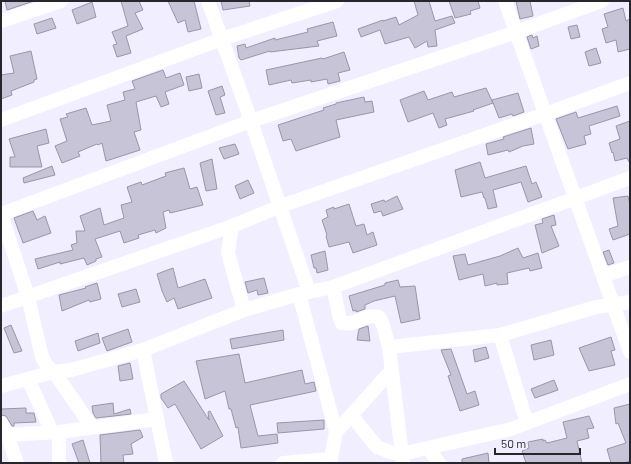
<svg xmlns="http://www.w3.org/2000/svg" width="631" height="464" viewBox="0 0 631 464" font-family="Barlow,sans-serif">
	<style>
		.building { fill: #c8c4d8; stroke: #9a96aa }
		.lines { fill: none; stroke-linecap: round; stroke-linejoin: round }
		.minor { stroke: #fff; stroke-width: 14 }
	</style>
	<rect width="100%" height="100%" fill="#f1eeff"/>
	<g class="building">
		<path d="M5,1H34L7,10Z"/>
		<path d="M121,1H139L143,10L135,13L143,29L126,36L131,53L117,57L113,45L117,44L112,32L128,26Z"/>
		<path d="M168,1H194L201,29L188,32L185,20L178,23Z"/>
		<path d="M221,1H249L250,6L223,10Z"/>
		<path d="M414,1H429L435,21L452,16L455,23L435,30L437,46L428,47L427,41L415,48L409,37L385,44L380,30L361,37L358,29L383,20V21L396,17L399,25L418,15Z"/>
		<path d="M449,1H478L480,8L470,11L471,14L455,18Z"/>
		<path d="M516,1H530L533,16L520,19Z"/>
		<path d="M92,2L96,17L77,24L72,10Z"/>
		<path d="M623,8L626,21L630,19V49L618,52L616,40L606,43L602,29L608,27L604,14Z"/>
		<path d="M52,18L56,28L37,34L34,24Z"/>
		<path d="M333,22L337,36L317,41L319,46L270,52V51L241,60L239,58L237,46L245,44L246,48L275,38V40L308,32L307,29Z"/>
		<path d="M577,25L580,37L571,39L568,27Z"/>
		<path d="M532,35L533,38L537,36L539,46L531,49L527,37Z"/>
		<path d="M596,48L601,63L589,66L585,52Z"/>
		<path d="M31,51L37,79L34,80V82L11,91L12,95L1,99V75L14,73L10,56Z"/>
		<path d="M344,52L350,70L338,73L340,81L328,84L327,79L311,82V80L292,83L291,80L269,85L266,70L322,58L323,59Z"/>
		<path d="M163,70L166,78L180,73L184,85L165,92L169,104L161,107L156,96L136,102L141,130L134,132L140,150L106,161L102,143L98,145L97,144L78,152L80,156L62,163L55,146L67,141L60,119L68,117L66,114L86,108L92,125L111,121L107,105L125,100L123,92L135,89L132,81Z"/>
		<path d="M199,74L202,88L189,91L186,77Z"/>
		<path d="M222,86L225,95L220,97L225,113L216,115L208,91Z"/>
		<path d="M486,88L493,103L473,110L474,111L445,119L447,125L439,128L433,113L408,122L400,100L424,91L428,100L452,92L454,97Z"/>
		<path d="M518,93L524,112L513,116L512,114L499,118L492,100Z"/>
		<path d="M364,97L365,102L372,101L374,112L336,120L340,137L296,151L291,139L283,141L278,125L324,110L323,108L336,104V103Z"/>
		<path d="M617,106L620,116L589,126L591,134L584,136L586,144L568,149L556,119L576,112L578,118Z"/>
		<path d="M630,121V162H629L627,158L615,161L613,152L612,153L609,143L620,139L616,126Z"/>
		<path d="M531,128L534,144L523,146L509,152L508,150L488,155L486,144L504,139L503,137Z"/>
		<path d="M46,129L49,143L37,146L42,167H10V157H15L9,139Z"/>
		<path d="M235,144L239,154L224,159L219,148Z"/>
		<path d="M212,159L217,189L206,191L200,163Z"/>
		<path d="M480,162L485,178L526,166L532,184L536,182L542,197L528,202L521,182L493,190L497,207L488,209L485,198H484L482,192L461,197L455,170Z"/>
		<path d="M52,166L55,175L24,183L23,178Z"/>
		<path d="M184,168L190,189L197,187L203,205L170,213L169,210L163,212L166,228L156,233L155,230L138,235L139,238L124,243L120,231L95,239L102,257L96,259V261L87,265L84,258L60,264V262L38,269L35,259L73,250L71,245L77,243L76,231H85L80,216L100,208L104,225L124,218L121,205L132,202L127,187L141,182L142,185L166,176L165,173Z"/>
		<path d="M248,180L254,193L240,199L235,186Z"/>
		<path d="M397,196L403,209L383,216L381,211L374,213L371,204L384,200L385,202Z"/>
		<path d="M628,196L630,205V234L613,240L609,229L618,226L613,198Z"/>
		<path d="M349,204L356,226L364,224L367,235L373,232L377,245L353,253L349,242L329,247L326,236L327,235L322,220L328,217L326,210L334,207V209Z"/>
		<path d="M33,211L37,220L45,216L51,233L23,243L14,218Z"/>
		<path d="M554,215L556,225L551,226L559,246L542,253L535,225L543,223L542,219Z"/>
		<path d="M518,248L523,258L538,253L542,268L530,271L529,268L507,273L508,284L497,285V283L485,286L483,274L459,280L453,256L465,254L468,265L500,256Z"/>
		<path d="M609,250L614,263L608,265L603,252Z"/>
		<path d="M325,251L328,270L317,273L316,268H314L311,255Z"/>
		<path d="M173,268L178,288L205,279L212,298L178,309L174,298L167,302L162,291L157,274Z"/>
		<path d="M264,278L268,293L258,295L257,290L248,293L245,282Z"/>
		<path d="M398,280L400,287L415,286L420,319L401,323L395,296L374,301L365,305V309L356,312V310L353,311L349,296L385,285V283Z"/>
		<path d="M97,283L101,299L90,302L89,300L62,311L59,295L86,288L85,287Z"/>
		<path d="M136,289L140,302L122,307L118,294Z"/>
		<path d="M11,325L22,351L14,353L4,328Z"/>
		<path d="M368,326L370,341L357,340L359,329Z"/>
		<path d="M128,329L132,342L107,351L102,338Z"/>
		<path d="M283,330L284,340L232,349L230,339Z"/>
		<path d="M98,333L100,343L78,351L75,341Z"/>
		<path d="M611,337L615,350L611,351L615,365L589,371L579,348Z"/>
		<path d="M551,340L554,355L534,360L531,345Z"/>
		<path d="M486,347L489,358L475,362L473,350Z"/>
		<path d="M451,349L467,394L475,391L479,405L460,411L448,376L451,375L441,350Z"/>
		<path d="M239,354L245,383L302,370L305,384L314,382L316,391L250,405L258,436L277,434L278,443L241,448L238,427L236,428L231,409H229L225,391L205,399L196,361Z"/>
		<path d="M130,363L133,379L120,381L118,366Z"/>
		<path d="M554,380L558,390L535,398L531,389Z"/>
		<path d="M184,381L209,420L208,412L210,411L223,436L201,449L175,404L168,408L161,398V394Z"/>
		<path d="M113,403L114,414L130,409L131,414L96,418L93,413L92,406Z"/>
		<path d="M630,404V461L623,463H611L607,449L626,443L618,423L616,424L614,408Z"/>
		<path d="M26,408V413H34L36,422L14,423V426H12L6,416L1,415V409Z"/>
		<path d="M589,416L594,428L587,429L589,438L577,441L582,463H526L522,451L529,448L528,442L543,439V441L545,440L547,443L567,438L563,422Z"/>
		<path d="M324,420V429L278,433L277,423Z"/>
		<path d="M140,430L143,437L131,444L133,454L123,455L124,463H101L100,435Z"/>
		<path d="M83,440L90,463H79L72,444Z"/>
		<path d="M488,453L489,463H462V459Z"/>
	</g>
	<g class="lines">
		<g class="minor">
			<path d="M208,1L251,121L309,292"/>
			<path d="M505,1L630,352"/>
			<path d="M1,21L61,1"/>
			<path d="M1,120L222,39L337,1"/>
			<path d="M1,214L251,121L516,32L602,1"/>
			<path d="M1,214L28,297L42,357L47,366L54,372L92,427"/>
			<path d="M232,226L228,253L244,310"/>
			<path d="M603,276L630,267"/>
			<path d="M333,287L340,319L342,323C356,326 365,313 379,317L383,325L389,347L403,463"/>
			<path d="M299,294L336,432L330,463"/>
			<path d="M1,306L232,226L281,206L545,114L630,83"/>
			<path d="M500,335L527,423"/>
			<path d="M389,347L500,335L596,307L630,302"/>
			<path d="M143,350L166,463"/>
			<path d="M28,379L52,432"/>
			<path d="M1,386L54,372L71,370L143,350L244,310L299,294L333,287L630,178"/>
			<path d="M351,415L377,447L390,452L401,454L511,429L630,384"/>
			<path d="M1,423L7,435L17,463"/>
			<path d="M336,432L391,371"/>
			<path d="M7,435L59,432L157,419"/>
			<path d="M429,449L439,463"/>
			<path d="M59,463V432"/>
			<path d="M283,463L330,459"/>
		</g>
	</g>
	<rect width="631" height="464" fill="none" stroke="#27262d" stroke-width="4"/>
	<path d="M495 448v6h85v-6" fill="none" stroke="#27262d" stroke-width="2"/>
	<text x="501" y="448" font-size="12" fill="#27262d" stroke="#f1eeff" stroke-width="3" paint-order="stroke">50 m</text>
</svg>
